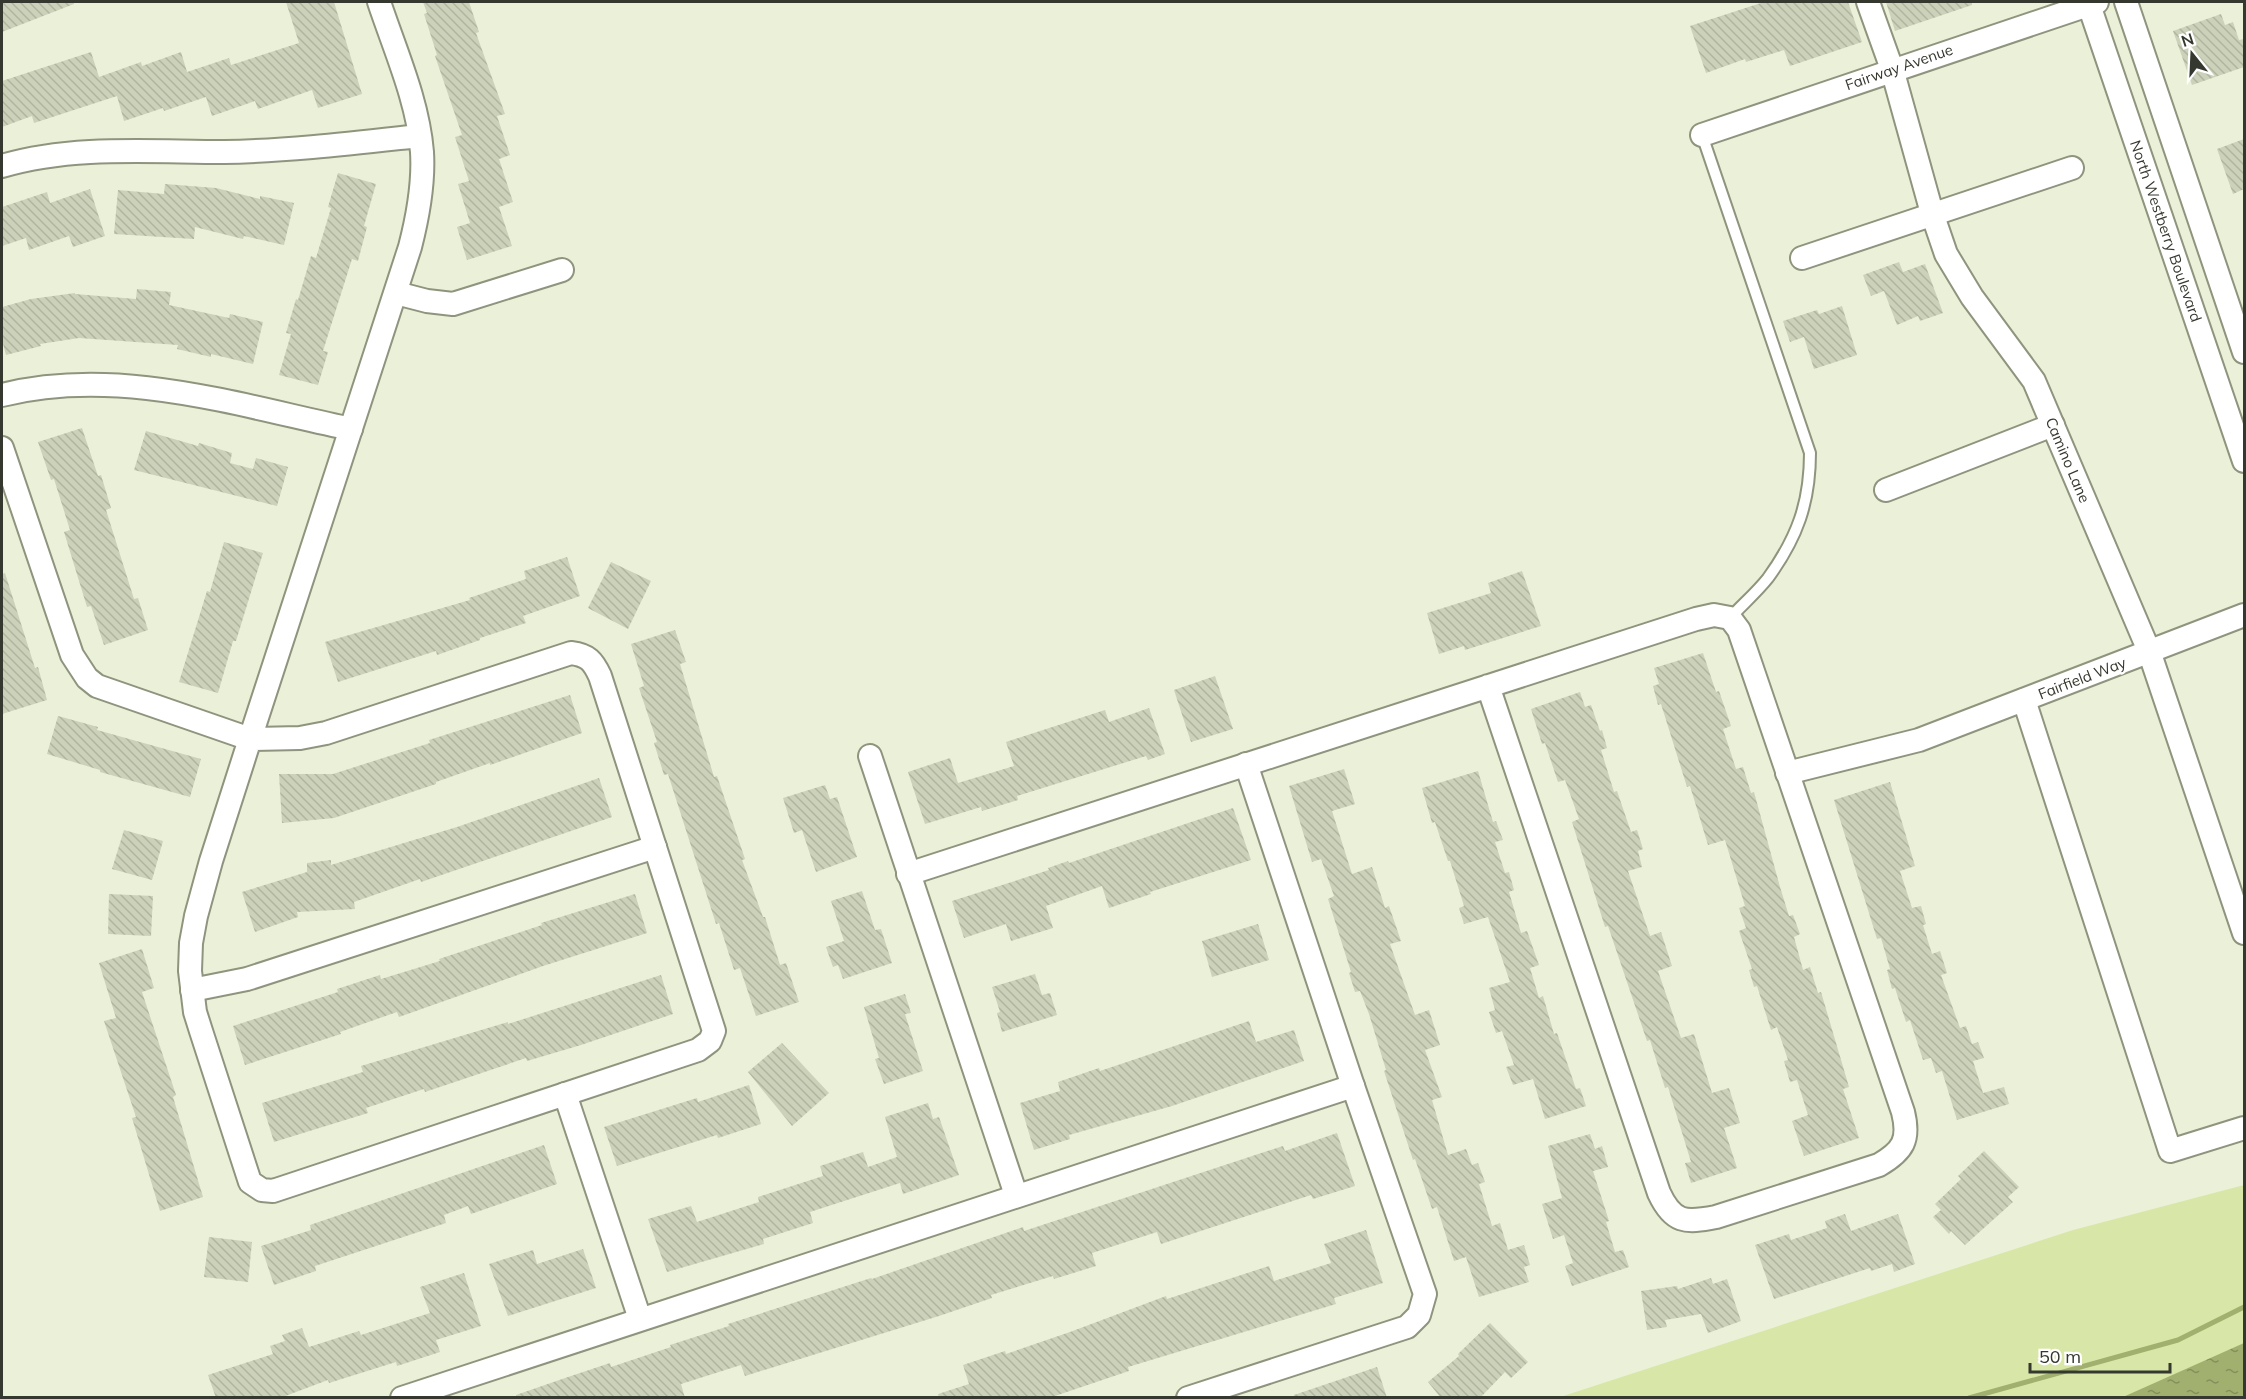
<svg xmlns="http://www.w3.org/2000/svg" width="2246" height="1399" viewBox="0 0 2246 1399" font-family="Mulish,sans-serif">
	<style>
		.green { fill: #d8e7a7 }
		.water { fill: url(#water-ripples) }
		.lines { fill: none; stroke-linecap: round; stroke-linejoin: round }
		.stream { stroke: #a1b06e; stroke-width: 5 }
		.building { fill: url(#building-back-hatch) }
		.service-casing { stroke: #8e947d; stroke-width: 14 }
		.minor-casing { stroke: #8e947d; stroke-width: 26 }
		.service { stroke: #fff; stroke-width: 10 }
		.minor { stroke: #fff; stroke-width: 22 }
		.labels { text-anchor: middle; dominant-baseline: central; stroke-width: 4.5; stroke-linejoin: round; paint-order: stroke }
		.street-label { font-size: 15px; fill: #35382e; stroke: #fff }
	</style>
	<defs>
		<pattern id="water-ripples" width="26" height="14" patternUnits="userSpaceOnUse" patternTransform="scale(1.5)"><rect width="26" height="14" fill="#a1b06e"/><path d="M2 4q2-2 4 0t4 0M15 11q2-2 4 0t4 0" fill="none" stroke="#84905b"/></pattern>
		<pattern id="building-back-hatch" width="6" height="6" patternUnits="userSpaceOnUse" patternTransform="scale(1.5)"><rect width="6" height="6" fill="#cbd2b9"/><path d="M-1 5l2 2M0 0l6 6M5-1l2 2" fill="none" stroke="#afb59f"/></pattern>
	</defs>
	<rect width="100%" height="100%" fill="#ebf1d8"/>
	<path class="green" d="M2244,1185V1397L1557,1398L2073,1230Z"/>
	<path class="water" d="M2244,1343V1397H2123Z"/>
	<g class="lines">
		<path class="stream" d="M1969,1398L2178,1340L2244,1307"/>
	</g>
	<g class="building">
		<path d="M2,2H74V4L2,32Z"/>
		<path d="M286,2H334L362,94L318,108L312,90L258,109L255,101L212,116L206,97L164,111L163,108L124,121L117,96L34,123L32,116L2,127V81L91,52L99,77L141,62L142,66L181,52L187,72L229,58L231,65L299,43Z"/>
		<path d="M423,2H469L479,32L476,33L505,114L497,116L510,155L499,159L513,202L499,207L512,246L467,260L457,227L470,223L458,184L469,181L455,137L462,135L435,56L437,55L424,14L427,13Z"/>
		<path d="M1764,2H1848L1862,42L1790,66L1784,50L1746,62L1745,59L1706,73L1690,26Z"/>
		<path d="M1886,2H1972V5L1895,31Z"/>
		<path d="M2221,14L2225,25L2233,22L2239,40L2244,39V67L2192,85L2173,31Z"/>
		<path d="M2244,139V189L2233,194L2217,149Z"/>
		<path d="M338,173L376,184L364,226L367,227L358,261L352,259L323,351L328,352L318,385L279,375L291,334L286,333L296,299L298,300L311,256L316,258L331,208L328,207Z"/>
		<path d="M165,184L216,188L260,199V196L294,203L284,245L244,236L243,239L195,227L194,239L114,234L118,190L164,194Z"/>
		<path d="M90,189L105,236L73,247L69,236L29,250L26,238L2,246V207L47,192L50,203Z"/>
		<path d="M1899,262L1903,272L1925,264L1943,313L1920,321L1918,316L1897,325L1884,291L1871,296L1863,275Z"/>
		<path d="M137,289L171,292L169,305L229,318L230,314L263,322L253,364L211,354V357L177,349L178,345L79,338L40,344L41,346L6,355L2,340V307L31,299L75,293V294L136,299Z"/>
		<path d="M1842,306L1857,355L1814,369L1804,337L1790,342L1783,321L1817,310L1819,314Z"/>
		<path d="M82,428L98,476L101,475L111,508L106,510L134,599L138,598L148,630L104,645L91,606L87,607L64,532L70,530L54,479L51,480L38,442Z"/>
		<path d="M146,431L198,446L199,443L232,453L230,463L253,469L256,458L288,467L277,506L134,470Z"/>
		<path d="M224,542L263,553L236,641H233L218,693L179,682L207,591L210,592Z"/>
		<path d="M567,557L580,596L523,616L526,623L480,638V640L437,655L436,651L338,682L325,642L470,600L469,598L526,579L524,571Z"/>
		<path d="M611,562L651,581L628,629L588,608Z"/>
		<path d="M1522,571L1541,626L1465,650L1464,646L1439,654L1427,613L1491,593L1488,583Z"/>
		<path d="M5,573L35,668L38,667L47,700L2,714V574Z"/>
		<path d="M675,630L686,662L680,664L714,777L717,776L745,859L742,860L763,917H765L780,965L786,963L799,1002L756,1016L740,968L734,970L719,923L716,924L668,774L664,775L654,743L657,742L639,688L644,686L631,644Z"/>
		<path d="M1703,653L1716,692L1719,691L1731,726L1723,729L1736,769L1743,767L1751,793L1754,792L1780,887L1789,916L1793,915L1800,934L1794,937L1803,970L1810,967L1818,993L1821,992L1849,1087L1843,1089L1859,1138L1804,1156L1792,1121L1808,1115L1797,1080L1790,1082L1784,1061L1788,1060L1777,1027L1771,1030L1757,986L1754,987L1749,970L1752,969L1739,931L1746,928L1739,908L1745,906L1725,840L1708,845L1690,786L1687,787L1661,704L1658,705L1653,686L1659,684L1654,668Z"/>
		<path d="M1215,676L1233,729L1191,742L1174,690Z"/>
		<path d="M1580,692L1585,707L1591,705L1600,731L1602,730L1607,748L1601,750L1614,792L1617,791L1631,832L1637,830L1643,849L1638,851L1642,867L1628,871L1650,936L1661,932L1672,966L1658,971L1681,1038L1694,1034L1712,1093L1729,1088L1740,1123L1724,1128L1737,1168L1691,1183L1685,1163L1691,1162L1668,1087L1665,1088L1650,1040L1647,1041L1608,926L1605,927L1572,822L1579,819L1565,780L1558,782L1545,743L1542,744L1531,709Z"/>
		<path d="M570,695L582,733L490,765V763L436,782V784L334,818L282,823L279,774H333L430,743L429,740Z"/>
		<path d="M1149,708L1165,754L1148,760L1146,756L1017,796L1018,800L982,811L981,807L925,824L908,772L950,758L958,783L1014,766L1006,742L1105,710L1109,722Z"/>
		<path d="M58,716L98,727L97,730L201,759L190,797L100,772V770L47,754Z"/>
		<path d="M1344,769L1355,804L1332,811L1352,874L1372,867L1385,908L1389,906L1401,941L1390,944L1415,1015L1429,1010L1440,1045L1425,1050L1442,1097L1432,1100L1448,1155L1466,1149L1472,1165L1478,1163L1485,1182L1479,1184L1492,1226L1500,1223L1508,1250L1524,1245L1530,1265L1524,1267L1529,1282L1479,1297L1466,1257L1454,1261L1437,1207L1432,1209L1415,1159L1413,1160L1384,1071L1386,1070L1369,1014L1360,991L1355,992L1349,973L1351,972L1328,899L1334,896L1321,859L1312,862L1289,786Z"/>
		<path d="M1478,771L1493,822L1496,821L1503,840L1495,842L1505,873L1509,872L1514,890L1509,892L1521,933L1527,931L1539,965L1530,968L1539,998L1543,996L1554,1034L1557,1033L1576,1089L1580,1088L1586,1106L1545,1119L1533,1079L1513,1085L1506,1067L1514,1065L1502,1031L1496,1033L1489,1012L1495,1010L1489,988L1510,982L1488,917L1464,924L1459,908L1464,906L1450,861H1448L1435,822L1432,823L1422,788Z"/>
		<path d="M599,778L612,817L421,882L420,879L354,902L355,909L297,912L298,917L255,932L242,892L307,872V863L331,860V865L457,827Z"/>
		<path d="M1890,782L1915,866L1900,871L1912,908L1921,906L1926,924L1923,925L1932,954L1940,951L1947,973L1941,975L1960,1028L1966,1026L1972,1044L1978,1042L1984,1058L1973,1061L1983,1093L2004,1087L2009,1104L1957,1120L1942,1071L1936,1073L1931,1058L1923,1060L1910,1020L1906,1022L1895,988L1892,989L1887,970L1890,969L1881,938L1877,939L1834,800Z"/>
		<path d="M825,785L830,799L837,797L857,857L816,872L802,830L794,833L783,798Z"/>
		<path d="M1233,808L1251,860L1150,892L1151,894L1109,908L1102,886L1046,906L1053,928L1011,941L1006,924L964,938L952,901L1049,870L1048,868L1068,861L1069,863Z"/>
		<path d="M124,830L163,841L152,880L112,869Z"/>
		<path d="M862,891L875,930L881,929L892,963L843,979L838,965L833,967L826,947L844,941L831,901Z"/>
		<path d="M109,894L153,896L151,936L108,934Z"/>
		<path d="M635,894L647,933L543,966L399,1017L397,1012L340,1032L341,1034L245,1065L233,1026L338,992L337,989L380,975L381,979L440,961L439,959L542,925L541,923Z"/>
		<path d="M1258,924L1269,960L1212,977L1202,941Z"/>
		<path d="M142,949L154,988L142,992L176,1095L173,1097L203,1197L160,1211L132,1118L136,1117L104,1021L116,1018L99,963Z"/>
		<path d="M1035,974L1042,995L1050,993L1057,1015L1002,1032L997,1013L1000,1012L992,987Z"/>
		<path d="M661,975L673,1014L581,1045L527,1061L526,1058L425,1092L424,1089L366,1108L368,1113L274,1142L262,1103L363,1072L361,1066L508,1022V1024Z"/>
		<path d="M905,994L911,1013L905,1014L923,1071L884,1084L875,1059L879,1058L864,1007Z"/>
		<path d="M1249,1021L1256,1042L1294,1030L1304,1061L1172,1106L1069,1135L1070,1139L1034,1150L1020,1103L1060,1091L1058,1082L1099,1068L1100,1071Z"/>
		<path d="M782,1043L829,1093L792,1126L748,1072Z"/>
		<path d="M749,1085L761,1124L718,1138L717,1135L617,1166L604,1127L697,1098L698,1102Z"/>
		<path d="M928,1103L933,1119L939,1117L959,1175L903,1194L900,1183L810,1212L813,1223L763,1239L764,1244L667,1272L648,1219L691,1206L697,1222L759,1202L758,1197L823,1176L820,1166L863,1152L868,1167L897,1157L885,1117Z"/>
		<path d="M1337,1133L1355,1186L1313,1199L1311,1195L1161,1244L1157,1232L1092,1253L1096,1266L1054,1279L1053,1276L991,1295L992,1298L939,1316L745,1376L741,1365L681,1384L685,1398H516V1395L568,1377L610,1363L611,1367L671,1347L670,1345L729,1326L728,1324L871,1278L872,1279L1023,1227L1024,1231L1283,1146L1285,1151Z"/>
		<path d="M1590,1134L1595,1149L1602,1146L1608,1167L1593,1171L1609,1221L1606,1222L1615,1252L1623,1250L1629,1267L1572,1286L1565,1266L1573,1263L1564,1235L1553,1239L1542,1204L1562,1198L1548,1146Z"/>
		<path d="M544,1145L557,1184L471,1214L468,1206L444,1215L446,1223L315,1266L316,1271L274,1285L261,1246L311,1230L310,1225Z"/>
		<path d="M1984,1151L2019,1187L2008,1197L2013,1202L1965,1245L1951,1231L1949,1234L1933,1217L1941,1210L1935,1204L1961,1179L1958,1176Z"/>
		<path d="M1845,1214L1851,1231L1898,1214L1915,1264L1894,1272L1892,1264L1871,1271L1870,1268L1774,1299L1755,1245L1789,1234L1791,1240L1827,1228L1825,1221Z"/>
		<path d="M1366,1230L1383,1283L1334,1298L1336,1304L1128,1367L1129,1371L1049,1398H939L938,1394L969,1384L963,1365L1005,1351L1006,1354L1070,1332L1166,1296L1167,1299L1269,1266L1274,1281L1331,1263L1324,1244Z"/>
		<path d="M209,1237L252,1242L248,1282L204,1277Z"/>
		<path d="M583,1249L596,1288L508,1316L489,1264L533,1250L537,1264Z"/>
		<path d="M464,1273L481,1326L436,1340L440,1352L397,1366L396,1362L329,1383L328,1380L280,1398H216L208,1375L273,1354L270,1346L285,1341L282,1335L302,1328L309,1347L359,1331L361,1335L430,1313L420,1287Z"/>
		<path d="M1711,1278L1713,1284L1727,1279L1741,1321L1708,1333L1701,1314L1665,1320L1667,1327L1647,1330L1641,1291L1677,1286L1678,1289Z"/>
		<path d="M1490,1323L1528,1362L1511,1378L1505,1372L1480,1398H1441L1428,1382L1459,1356L1458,1354Z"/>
		<path d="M1377,1367L1387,1398H1294V1395Z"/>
	</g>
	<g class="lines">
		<defs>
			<path id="service" d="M1702,135L1810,453C1810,503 1797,538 1768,578C1757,592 1742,605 1730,618"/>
			<g id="minor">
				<path d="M1868,2L1892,69L1932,213L1946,254L1972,297L2034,381L2149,651L2244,933"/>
				<path d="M2088,2L2244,461"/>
				<path d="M2126,2L2244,352"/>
				<path d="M1702,135L2097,2"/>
				<path d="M2,166C73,145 151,152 224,152C289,151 355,143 419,136"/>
				<path d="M1802,258L2072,168"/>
				<path d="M396,293L427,301L453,304L562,270"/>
				<path d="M2,395C118,366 237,405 351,429"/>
				<path d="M2,448L72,655L87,678L97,686L250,739L300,738L326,733L571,653C588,655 593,661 600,676L714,1031L710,1041L698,1050L273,1191L262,1190L250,1182L201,1031L195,1012L190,971L191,943L196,916L211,861L250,739L410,247C418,216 424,184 422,152C418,101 395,50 379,2"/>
				<path d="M1886,490L2053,425"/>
				<path d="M2024,700L2170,1151L2244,1128"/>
				<path d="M870,756L1016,1195"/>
				<path d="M1787,773L1919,740L2244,615"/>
				<path d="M908,874L1696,619L1714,615L1730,618L1739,630L1903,1112C1910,1140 1903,1151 1879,1165L1716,1217C1685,1223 1673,1223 1659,1193L1488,686"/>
				<path d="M192,990L247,979L655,847"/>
				<path d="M565,1094L640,1319"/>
				<path d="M402,1398L1353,1086"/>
				<path d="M1188,1398L1407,1327L1419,1315L1425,1294L1353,1086L1246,764"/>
			</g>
		</defs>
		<use href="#service" class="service-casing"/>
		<use href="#minor" class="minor-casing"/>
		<use href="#service" class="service"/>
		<use href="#minor" class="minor"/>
	</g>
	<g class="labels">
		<g class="street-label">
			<text transform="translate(1899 67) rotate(-19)">Fairway Avenue</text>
			<text transform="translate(2166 231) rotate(71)">North Westberry Boulevard</text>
			<text transform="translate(2068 460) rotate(67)">Camino Lane</text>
			<text transform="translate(2082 678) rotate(-21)">Fairfield Way</text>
		</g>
	</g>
	<rect width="2246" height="1399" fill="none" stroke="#35382e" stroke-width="6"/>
	<g transform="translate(2192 54) rotate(342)" stroke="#ffffff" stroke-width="4.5" paint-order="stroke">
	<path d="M0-4.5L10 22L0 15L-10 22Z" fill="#35382e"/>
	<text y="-9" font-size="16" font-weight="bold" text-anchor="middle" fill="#35382e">N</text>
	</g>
	<path d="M2030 1363v9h140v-9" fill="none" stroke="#35382e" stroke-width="3"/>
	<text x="2039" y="1363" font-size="18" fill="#35382e" stroke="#ffffff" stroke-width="4.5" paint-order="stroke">50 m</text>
</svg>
